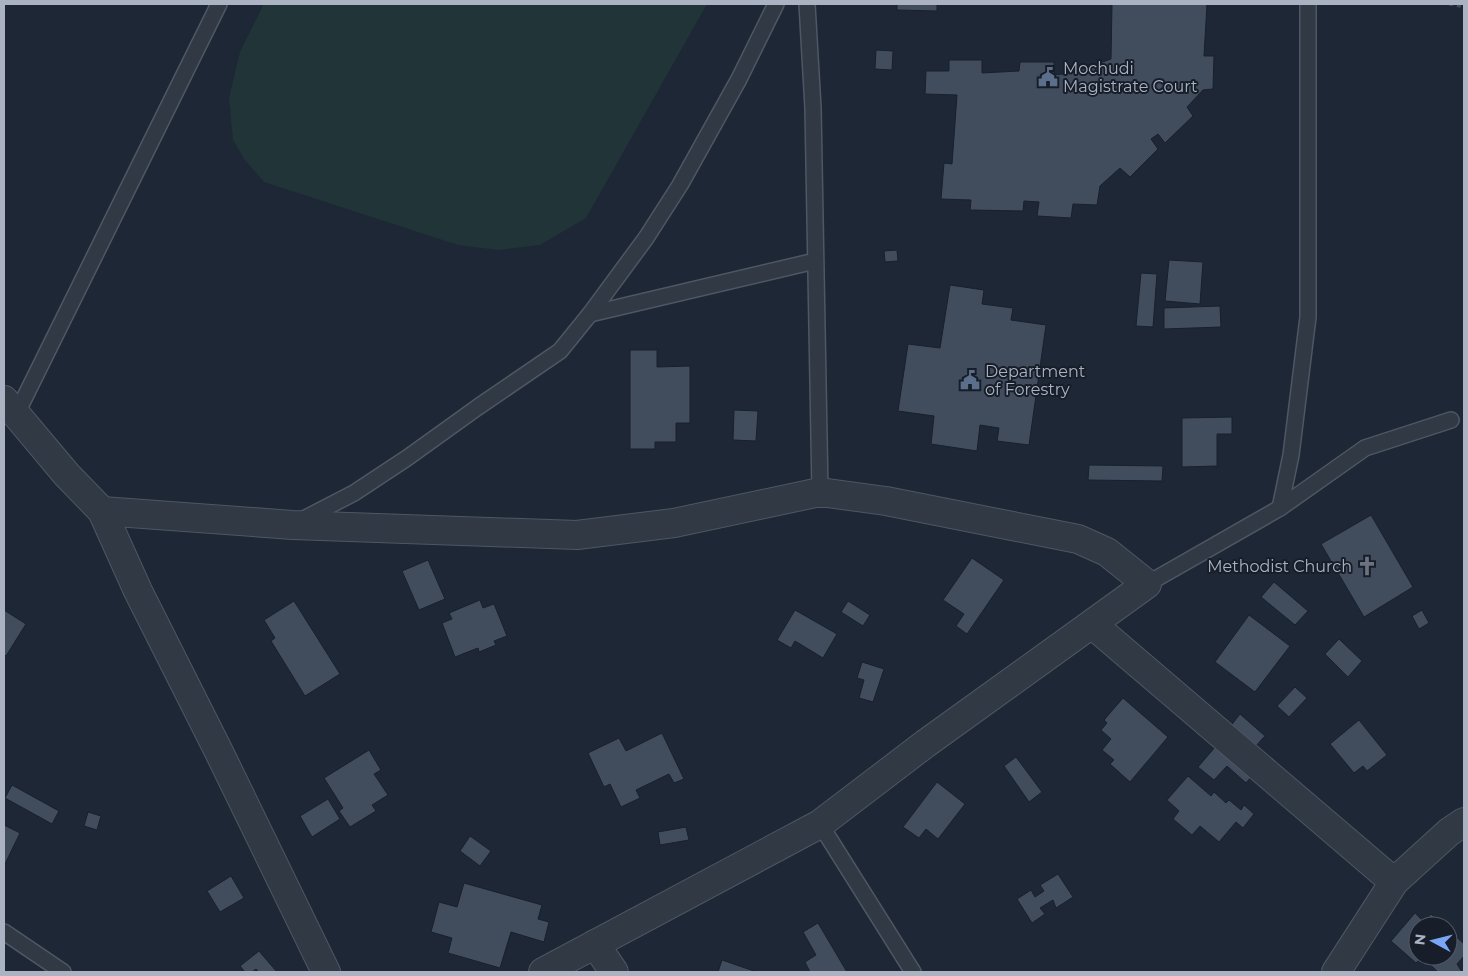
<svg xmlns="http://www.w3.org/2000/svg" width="1468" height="976" viewBox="0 0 1468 976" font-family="Montserrat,sans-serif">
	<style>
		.green { fill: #213437 }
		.building { fill: #414c5d; stroke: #19202c }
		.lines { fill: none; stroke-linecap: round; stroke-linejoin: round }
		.lane-casing { stroke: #4f5664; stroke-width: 18 }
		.street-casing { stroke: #4f5664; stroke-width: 30 }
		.path { stroke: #3d5053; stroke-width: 3; stroke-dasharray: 4 4; stroke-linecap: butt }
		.lane { stroke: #313945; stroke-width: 15 }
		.street { stroke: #313945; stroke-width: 28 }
		.labels { text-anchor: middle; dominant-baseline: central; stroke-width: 4; stroke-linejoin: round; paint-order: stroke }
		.poi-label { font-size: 16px; fill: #abb3c3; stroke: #171e2a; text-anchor: start }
	</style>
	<rect width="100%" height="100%" fill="#1e2735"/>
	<path class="green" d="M264,4H707L586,218L540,245L498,250L458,245L264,182L244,159L233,140L229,98L240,52Z"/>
	<g class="building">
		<path d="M897,4H937V11L897,10Z"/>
		<path d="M1112,4H1207L1204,56H1214L1213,89L1203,90L1187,107L1193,116L1165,143L1158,134L1151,139L1158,149L1130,177L1120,168L1100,186L1097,205L1073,204L1071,218L1037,216L1039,202L1024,201L1023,211L970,210L971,200L941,199L944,163L952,164L957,95L925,94L926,71H949V60H982V73L1019,71L1020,62H1054V75L1071,73L1111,59Z"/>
		<path d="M876,50L893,51L892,70L875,69Z"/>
		<path d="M897,250L898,261L885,262L884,251Z"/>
		<path d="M1169,260L1203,262L1200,304L1165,301Z"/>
		<path d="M1141,273L1157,274L1153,327L1136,326Z"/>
		<path d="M950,285L984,290L982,304L1013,308L1011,320L1046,325L1029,445L997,441L999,428L980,425L977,451L931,444L934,416L898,411L908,344L940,348Z"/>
		<path d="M1220,306L1221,327L1164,329V308Z"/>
		<path d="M630,350H657V367L690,366V423H676V442H655V449H630Z"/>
		<path d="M734,410L758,411L756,441L733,440Z"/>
		<path d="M1232,417V434H1217V466L1182,467V418Z"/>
		<path d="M1089,465L1163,466L1162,481L1088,480Z"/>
		<path d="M1371,515L1413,587L1364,617L1321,544Z"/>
		<path d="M972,558L1004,580L967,634L956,626L964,614L943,600Z"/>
		<path d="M428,560L445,599L419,610L402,571Z"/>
		<path d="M1274,582L1308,611L1295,625L1261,597Z"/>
		<path d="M480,600L483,608L494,604L507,636L494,641L496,645L479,652L478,648L455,657L442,623L452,619L449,613Z"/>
		<path d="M294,601L340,674L305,696L271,641L275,638L264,620Z"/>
		<path d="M848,601L870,615L863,626L841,612Z"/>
		<path d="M4,610L26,624L6,656L4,655Z"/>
		<path d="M795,610L837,634L823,658L795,641L791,648L777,640Z"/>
		<path d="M1422,610L1429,623L1419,629L1412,616Z"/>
		<path d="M1249,615L1290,646L1255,692L1215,662Z"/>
		<path d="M1339,639L1362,661L1348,677L1325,654Z"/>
		<path d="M862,662L884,669L873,702L859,698L864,680L857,678Z"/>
		<path d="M1295,687L1307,698L1289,717L1277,706Z"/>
		<path d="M1123,698L1168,737L1130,782L1110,764L1114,760L1102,750L1111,739L1101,730L1107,723L1104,720Z"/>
		<path d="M1240,714L1265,736L1254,748L1230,727Z"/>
		<path d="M1359,720L1387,755L1367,771L1363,766L1354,773L1330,744Z"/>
		<path d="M662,733L684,779L674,783L669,774L636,790L640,798L621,807L610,784L604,787L588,753L619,738L626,751Z"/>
		<path d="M1222,739L1258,769L1246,783L1227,766L1214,780L1198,767Z"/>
		<path d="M369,750L381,770L374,774L388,795L372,805L376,811L350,827L339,811L343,808L324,778Z"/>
		<path d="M1016,757L1042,792L1029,802L1004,766Z"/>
		<path d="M1188,776L1211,796L1214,792L1226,803L1229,800L1241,810L1244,805L1254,814L1243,828L1236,822L1219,842L1200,826L1192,835L1173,819L1179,811L1167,800Z"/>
		<path d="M937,782L965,804L938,839L926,829L919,838L903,827Z"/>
		<path d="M12,785L59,811L52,824L5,798Z"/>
		<path d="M328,799L340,819L312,837L300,816Z"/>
		<path d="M88,812L101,816L97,830L84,826Z"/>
		<path d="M4,825L20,833L4,866Z"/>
		<path d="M686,827L689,840L660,845L658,832Z"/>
		<path d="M470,836L491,851L480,866L460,851Z"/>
		<path d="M1058,874L1073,897L1056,908L1053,900L1040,908L1045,914L1032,923L1017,899L1031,890L1035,897L1044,891L1040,885Z"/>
		<path d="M231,876L244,898L220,912L207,891Z"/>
		<path d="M464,883L542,905L538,919L549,922L544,942L511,932L500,968L448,953L452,938L431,932L439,902L457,907Z"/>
		<path d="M1415,913L1424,922L1431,914L1445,926H1418V956H1448V929L1464,944V956L1457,964L1462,972H1438L1422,957L1416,963L1391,941Z"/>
		<path d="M818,923L847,972H810L805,962L816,955L803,932Z"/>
		<path d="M259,951L277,972H259L256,969L252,972H245L240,966Z"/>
		<path d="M722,960L757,972H718Z"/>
	</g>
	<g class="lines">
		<defs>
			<g id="lane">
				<path d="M807,4L813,108L820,492"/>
				<path d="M590,314L815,261"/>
				<path d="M16,415L219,4"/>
				<path d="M1280,508L1291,455L1308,317V4"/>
				<path d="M298,522L354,493L407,458L478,407L560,351L590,314L646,238L680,185L739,79L776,4"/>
				<path d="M1147,584L1280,508L1365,448L1451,420"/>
				<path d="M820,824L913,972"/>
				<path d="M4,932L63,972"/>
			</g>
			<g id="street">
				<path d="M4,400L67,475L102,511L138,591L219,752L326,972"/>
				<path d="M102,511L293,525L577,535L674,523L820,492L886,501L1078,539L1107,552L1147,584L925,744L820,824L543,972"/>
				<path d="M1092,624L1394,882"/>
				<path d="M595,944L614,972"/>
				<path d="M1336,972L1394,882L1449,832L1464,822"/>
			</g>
		</defs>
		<use href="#lane" class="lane-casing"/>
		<use href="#street" class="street-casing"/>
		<path class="path" d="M1449,4L1464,7"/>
		<use href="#lane" class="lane"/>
		<use href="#street" class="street"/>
	</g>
	<defs>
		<symbol id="civic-bare" viewBox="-9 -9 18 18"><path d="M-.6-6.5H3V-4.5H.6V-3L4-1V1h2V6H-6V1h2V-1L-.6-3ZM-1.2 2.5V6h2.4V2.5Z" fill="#5c6f8a" stroke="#171e2a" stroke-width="2.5" paint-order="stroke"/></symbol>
		<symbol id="church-bare" viewBox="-9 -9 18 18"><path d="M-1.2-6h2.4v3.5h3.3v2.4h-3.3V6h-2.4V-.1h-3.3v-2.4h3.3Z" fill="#6b7280" stroke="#171e2a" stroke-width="2.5" paint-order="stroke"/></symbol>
	</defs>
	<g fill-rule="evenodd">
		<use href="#civic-bare" x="1034" y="63" width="28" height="28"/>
		<use href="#civic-bare" x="956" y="366" width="28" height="28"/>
		<use href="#church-bare" x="1353" y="552" width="28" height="28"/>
	</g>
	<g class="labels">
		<g class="poi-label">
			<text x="1063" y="68">Mochudi<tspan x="1063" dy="18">Magistrate Court</tspan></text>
			<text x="985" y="371">Department<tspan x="985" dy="18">of Forestry</tspan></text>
			<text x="1352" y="566" text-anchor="end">Methodist Church</text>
		</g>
	</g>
	<rect width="1468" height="976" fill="none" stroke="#abb3c3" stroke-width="10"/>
	<g transform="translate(1433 941) rotate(277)"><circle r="24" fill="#171e2a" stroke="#525a67"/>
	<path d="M0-4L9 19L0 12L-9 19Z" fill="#7aa6f8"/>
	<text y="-8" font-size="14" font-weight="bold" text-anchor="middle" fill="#abb3c3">N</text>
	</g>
</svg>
